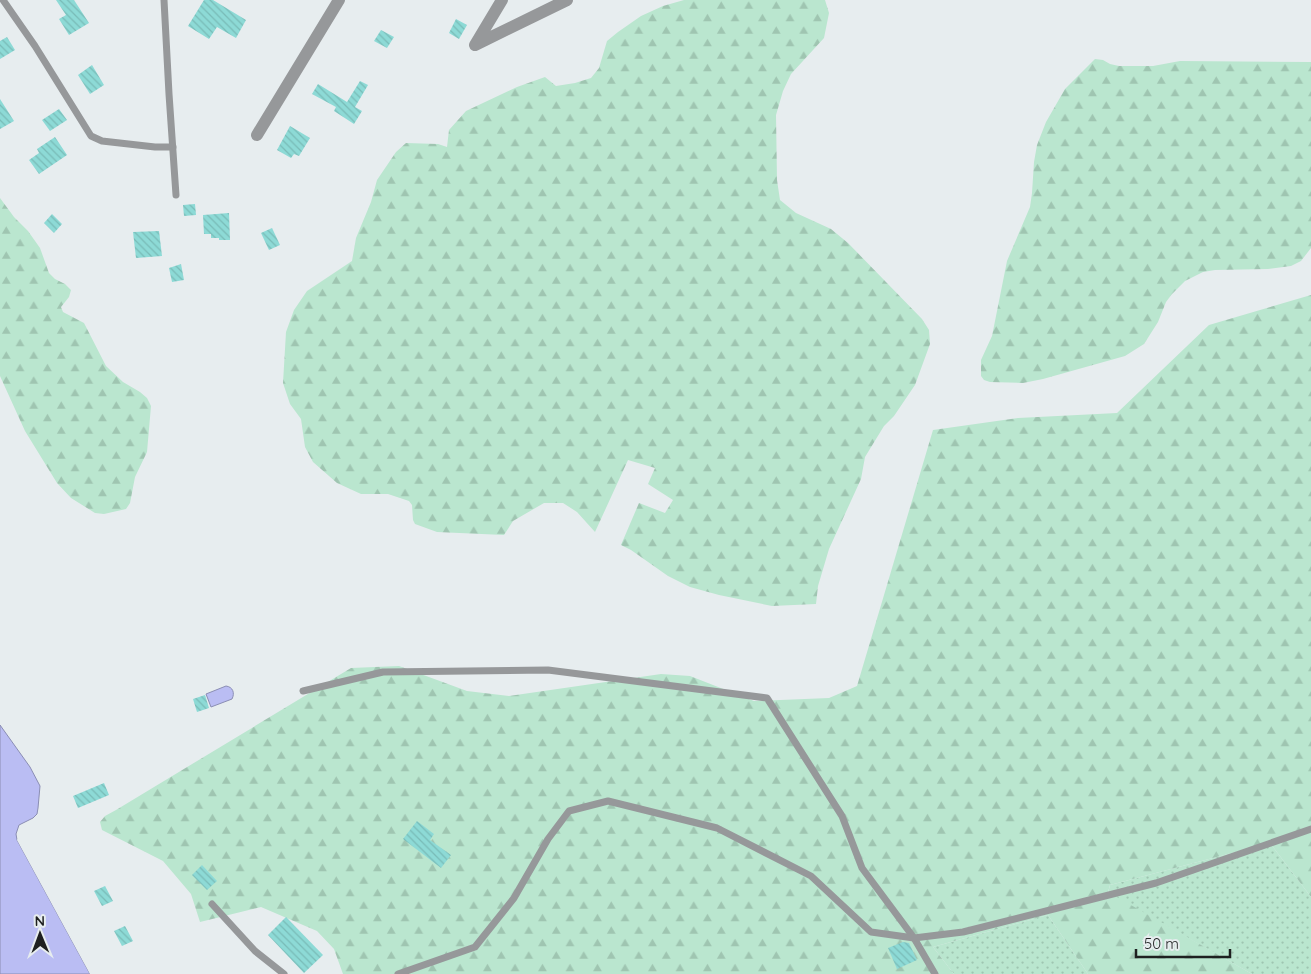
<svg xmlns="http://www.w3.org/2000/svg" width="1311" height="974" viewBox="0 0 1311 974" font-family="Quicksand,sans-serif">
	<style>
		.green { fill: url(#green-dots) }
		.forest { fill: url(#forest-firs) }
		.water { fill: #babdf3; stroke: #8b8eb4 }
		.pier { fill: #e7edef }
		.building { fill: url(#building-back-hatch) }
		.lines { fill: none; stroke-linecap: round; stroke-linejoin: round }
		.lane { stroke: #96989a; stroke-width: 7 }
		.street { stroke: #96989a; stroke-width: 12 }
	</style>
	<defs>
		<pattern id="green-dots" width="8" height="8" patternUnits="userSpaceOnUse" patternTransform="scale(1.25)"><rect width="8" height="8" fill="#bae6cf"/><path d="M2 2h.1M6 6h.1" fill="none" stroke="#9fc5b1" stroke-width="1.8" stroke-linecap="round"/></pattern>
		<pattern id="forest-firs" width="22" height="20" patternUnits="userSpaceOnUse" patternTransform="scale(1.25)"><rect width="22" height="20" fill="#bae6cf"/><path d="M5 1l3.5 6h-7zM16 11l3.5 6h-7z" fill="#9fc5b1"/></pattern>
		<pattern id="building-back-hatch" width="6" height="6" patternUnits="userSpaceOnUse" patternTransform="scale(1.25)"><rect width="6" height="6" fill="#8ddad6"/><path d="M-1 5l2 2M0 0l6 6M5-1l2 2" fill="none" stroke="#79bbb7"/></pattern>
	</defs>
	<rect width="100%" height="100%" fill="#e7edef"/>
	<g class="green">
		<path d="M1270,843L1311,897V974H1252L1108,893L1110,885Z"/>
		<path d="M1048,915L1088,974H954L933,947Z"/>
	</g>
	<g class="forest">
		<path d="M684,0H825L829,13L824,38L791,74L783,91L776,115L777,180L780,200L796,213L831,229L848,243L922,319L929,330L930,344L915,385L894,416L884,426L865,457L861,479L829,549L818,586L816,604L772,606L719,595L690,587L668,576L631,550L621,545L639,503L665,513L673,500L648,484L655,468L628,460L595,532L577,512L563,503H544L513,521L504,535L437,532L415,524L413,520L412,505L409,501L388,494H361L337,483L313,462L305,447L301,419L290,404L283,383L286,332L294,310L307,291L352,261L356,238L371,202L377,180L396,152L406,143L438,144L447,147L449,130L466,111L517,87L545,77L556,86L575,83L591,78L599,68L607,41L618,32L641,16L663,6Z"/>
		<path d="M1095,59L1103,60L1110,64L1119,66H1153L1180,61L1311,62V248L1301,261L1291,266L1268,269L1215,270L1203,272L1185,281L1172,294L1166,302L1158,322L1144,344L1125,356L1043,379L1023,383L990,382L984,380L981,376V360L992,336L1007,261L1030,207L1032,193L1034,162L1037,145L1046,122L1065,89Z"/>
		<path d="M0,198L14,217L28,231L40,248L49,273L55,279L65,284L71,290L69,297L61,307L63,312L84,323L106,366L123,382L140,392L147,398L151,406L147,452L135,477L130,503L126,509L104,514L95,513L71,498L57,483L25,431L0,376Z"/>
		<path d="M1311,295V897L1270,843L1110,885L1108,892L1252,974H1088L1048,915L933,947L954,974H343L334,949L317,931L261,907L200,922L191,894L163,861L102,830L100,822L105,816L116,810L351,668L399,666L467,691L509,696L661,674L690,676L754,701L829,698L857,686L933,430L1018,418L1117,413L1209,325Z"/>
	</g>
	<g class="water">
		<path d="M226,686C233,687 235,693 232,699L211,707L206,694Z"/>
		<path d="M0,725L30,767L40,786L38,808L37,814L33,818L19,825L16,834L17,840L90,974H0Z"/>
	</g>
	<path class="pier" d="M19,837L20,839L93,974H90L17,840Z"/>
	<g class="building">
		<path d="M56,0H74L89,23L69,35L59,19L66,15Z"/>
		<path d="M204,0H213L246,20L236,38L217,27L209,39L188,26Z"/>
		<path d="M456,19L467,25L459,39L449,33Z"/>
		<path d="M381,30L394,37L387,48L374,41Z"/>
		<path d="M7,37L15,50L0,59V41Z"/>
		<path d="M92,65L104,85L90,94L78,75Z"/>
		<path d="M360,81L368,85L355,107L362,111L354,124L334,111L336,107L312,94L318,84L347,102Z"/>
		<path d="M0,99L14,121L0,129Z"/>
		<path d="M59,109L67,120L50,131L42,120Z"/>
		<path d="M290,126L310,138L299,156L294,154L291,158L277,150Z"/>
		<path d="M55,137L67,155L39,174L29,160L39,153L37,149Z"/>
		<path d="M195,204L196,215L184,216L183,205Z"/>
		<path d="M229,213L230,240H219V238H211V234H204L203,215Z"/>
		<path d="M52,214L62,224L54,233L44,223Z"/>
		<path d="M272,228L280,245L269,250L261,233Z"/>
		<path d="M159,231L162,256L136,258L133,232Z"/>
		<path d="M181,264L184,280L172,282L169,268Z"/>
		<path d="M205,695L209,708L197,712L193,699Z"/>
		<path d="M104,783L109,795L78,808L73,796Z"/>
		<path d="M417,821L434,834L430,840L451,855L441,868L403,839Z"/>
		<path d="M202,865L217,881L207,890L192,875Z"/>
		<path d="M105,886L113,901L102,906L94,891Z"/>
		<path d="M286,917L323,955L304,973L268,935Z"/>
		<path d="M125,926L133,941L122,946L114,931Z"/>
		<path d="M903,942L909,943L917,960L897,969L888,948Z"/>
	</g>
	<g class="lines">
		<g class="lane">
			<path d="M3,0L35,46L91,136L102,141L155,147H173"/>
			<path d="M164,0L169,94L176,195"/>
			<path d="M303,691L383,672L548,670L767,698L842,816L862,868L914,938L935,974"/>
			<path d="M212,904L255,951L284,974"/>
			<path d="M398,974L475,947L514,898L548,839L569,811L608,801L717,828L811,876L871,932L914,938L963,932L1156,883L1311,829"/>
		</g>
		<g class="street">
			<path d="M502,0L475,45L567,0"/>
			<path d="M257,135L339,0"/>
		</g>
	</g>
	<g transform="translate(40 934) rotate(359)" stroke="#e7edef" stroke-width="4" paint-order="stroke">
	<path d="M0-4L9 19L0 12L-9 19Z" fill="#1e2020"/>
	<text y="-8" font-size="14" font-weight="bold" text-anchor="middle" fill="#1e2020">N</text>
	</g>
	<path d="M1136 949v8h94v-8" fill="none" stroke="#1e2020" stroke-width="2.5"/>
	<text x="1144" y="949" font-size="15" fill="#1e2020" stroke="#e7edef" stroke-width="4" paint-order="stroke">50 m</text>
</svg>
